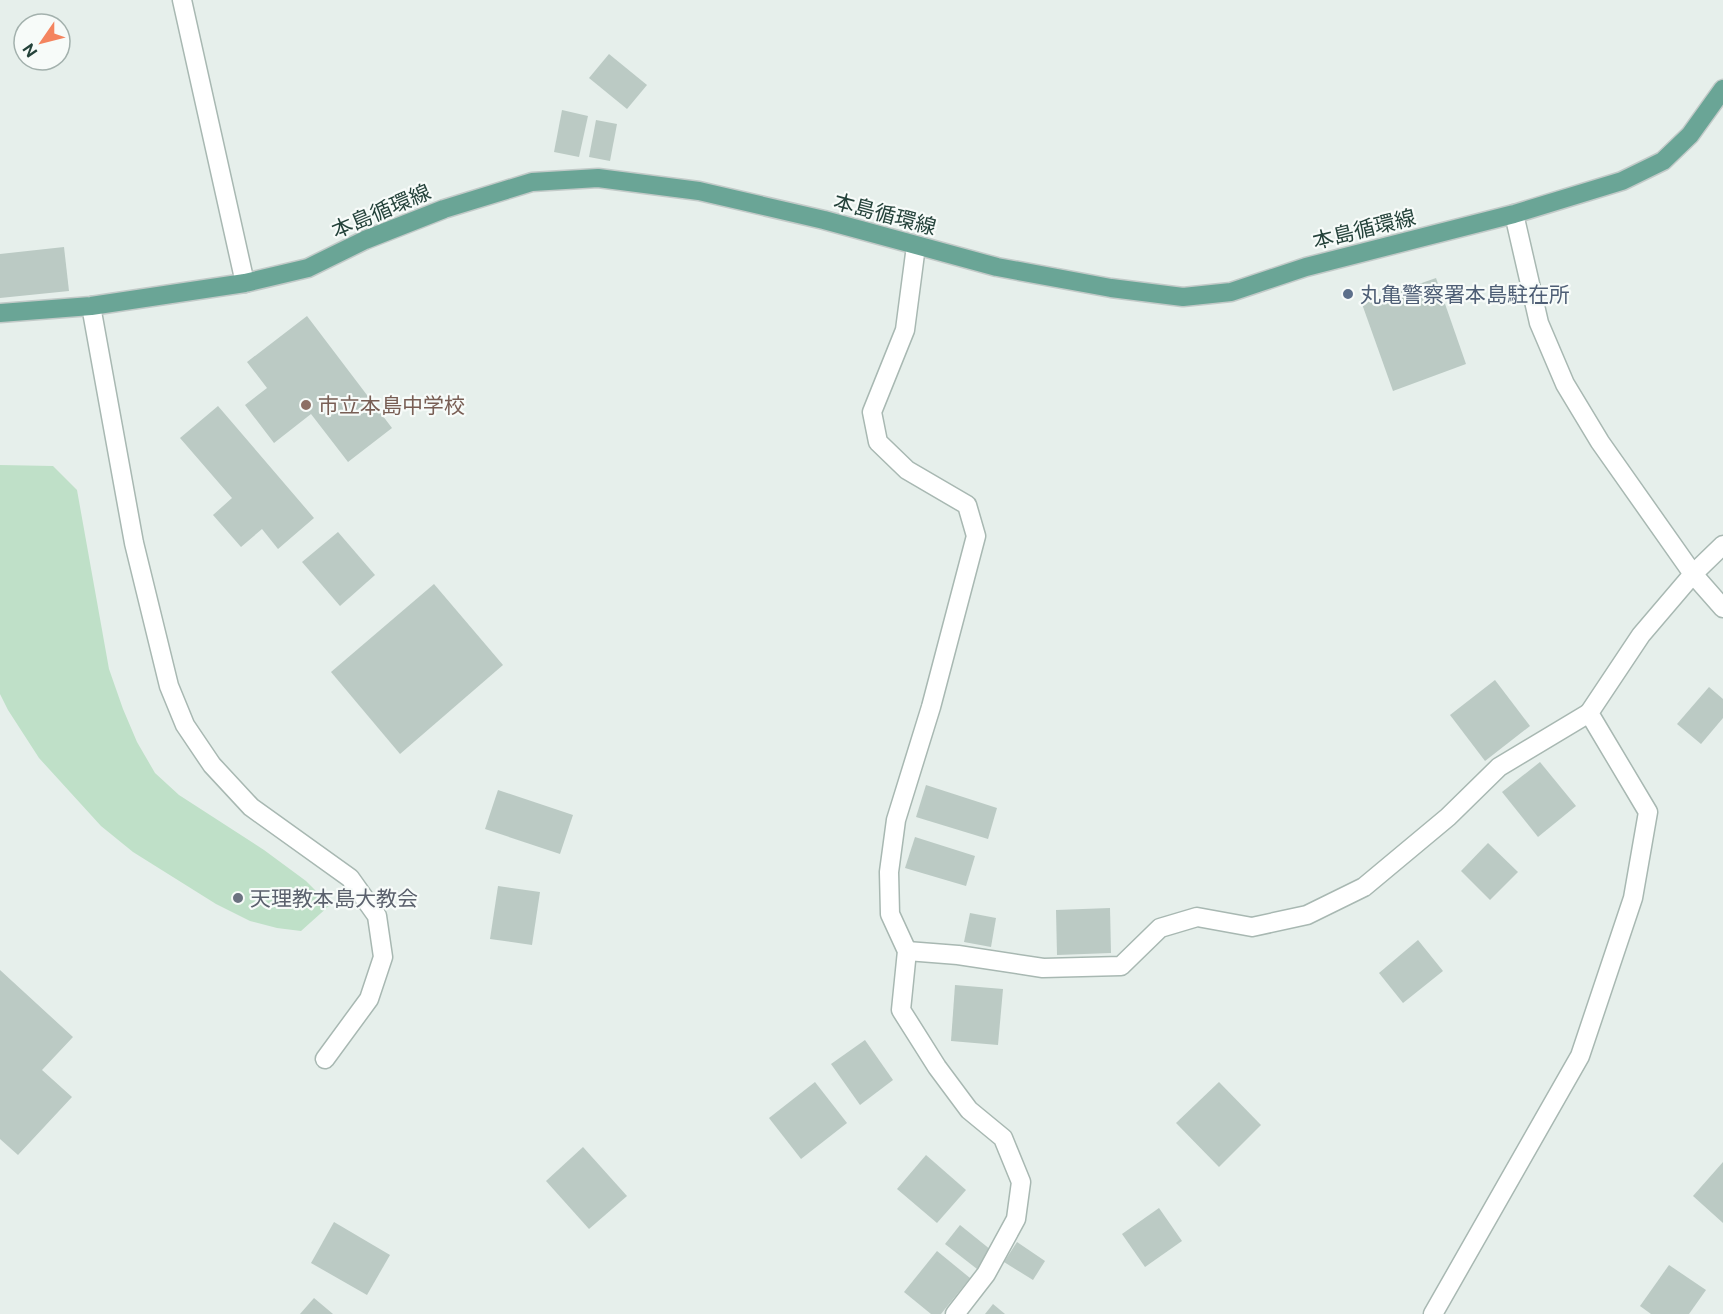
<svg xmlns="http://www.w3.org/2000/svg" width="1723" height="1314" viewBox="0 0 1723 1314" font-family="'Public Sans','Noto Sans JP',sans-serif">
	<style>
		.green { fill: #bfe0c8 }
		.building { fill: #bbcac4 }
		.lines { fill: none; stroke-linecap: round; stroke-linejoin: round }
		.minor-casing { stroke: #a8b8b2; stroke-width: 21 }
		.major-casing { stroke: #c2cac8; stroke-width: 21 }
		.minor { stroke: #fff; stroke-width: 18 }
		.major { stroke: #6aa596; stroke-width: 18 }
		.service-dot { fill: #5c6f8a; stroke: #f7fbf9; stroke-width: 2 }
		.education-dot { fill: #8d6e63; stroke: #f7fbf9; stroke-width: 2 }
		.worship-dot { fill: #6b7280; stroke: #f7fbf9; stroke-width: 2 }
		.labels { text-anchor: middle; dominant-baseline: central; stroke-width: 4.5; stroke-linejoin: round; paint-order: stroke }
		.street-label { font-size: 21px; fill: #24423a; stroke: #f7fbf9 }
		.service-label { font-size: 21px; fill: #4e5e75; stroke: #f7fbf9; text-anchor: start }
		.education-label { font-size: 21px; fill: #785e54; stroke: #f7fbf9; text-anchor: start }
		.worship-label { font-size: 21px; fill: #5b616d; stroke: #f7fbf9; text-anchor: start }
	</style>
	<rect width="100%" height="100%" fill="#e6efeb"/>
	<path class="green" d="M0,465L53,466L77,490L109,669L123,709L137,742L155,773L179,795L264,850L306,881L330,905L301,931L277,928L250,921L216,904L133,852L101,826L39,758L8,710L0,694Z"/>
	<g class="building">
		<path d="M609,54L647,85L627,109L589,78Z"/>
		<path d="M562,110L588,116L579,157L554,152Z"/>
		<path d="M596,120L617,124L610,161L589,157Z"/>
		<path d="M64,247L69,291L0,298V254Z"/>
		<path d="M1436,278L1466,364L1393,391L1362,304Z"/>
		<path d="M307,316L392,428L348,462L311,414L274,443L245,405L267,388L247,362Z"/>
		<path d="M218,406L314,518L278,549L262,529L241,547L213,515L232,498L180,438Z"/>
		<path d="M338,532L375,575L340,606L302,562Z"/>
		<path d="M434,584L503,665L400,754L331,672Z"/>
		<path d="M1495,680L1530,726L1485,761L1450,715Z"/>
		<path d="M1709,687L1723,699V718L1701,744L1677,724Z"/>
		<path d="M1540,762L1576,806L1538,837L1502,792Z"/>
		<path d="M926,785L997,808L988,839L916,817Z"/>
		<path d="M498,790L573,815L560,854L485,829Z"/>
		<path d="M915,837L975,856L966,886L905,868Z"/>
		<path d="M1488,843L1518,872L1490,900L1461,871Z"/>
		<path d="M498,886L540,892L532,945L490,939Z"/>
		<path d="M1110,908L1111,953L1057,955L1056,910Z"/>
		<path d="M970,913L996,918L991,947L964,942Z"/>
		<path d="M1418,940L1443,971L1403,1003L1379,973Z"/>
		<path d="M0,970L73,1037L42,1070L72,1097L18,1155L0,1139Z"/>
		<path d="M955,985L1003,989L998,1045L951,1041Z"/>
		<path d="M865,1040L893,1080L860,1105L831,1064Z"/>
		<path d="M815,1082L847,1123L801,1159L769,1118Z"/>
		<path d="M1219,1082L1261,1125L1219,1167L1176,1123Z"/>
		<path d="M583,1147L627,1196L589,1229L546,1181Z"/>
		<path d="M926,1155L966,1190L937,1223L897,1189Z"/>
		<path d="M1723,1162V1223L1693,1196Z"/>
		<path d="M1159,1208L1182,1241L1145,1267L1122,1234Z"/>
		<path d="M334,1222L390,1255L367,1295L311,1263Z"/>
		<path d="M960,1225L991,1250L977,1269L945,1244Z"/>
		<path d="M1017,1242L1045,1261L1033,1280L1004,1262Z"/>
		<path d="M937,1251L970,1278L941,1314H931L904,1292Z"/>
		<path d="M1669,1265L1706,1290L1689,1314H1651L1640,1306Z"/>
		<path d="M314,1298L333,1314H300Z"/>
		<path d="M993,1304L1005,1314H985Z"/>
	</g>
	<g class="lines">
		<defs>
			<g id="minor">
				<path d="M182,0L245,283"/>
				<path d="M1514,214L1539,323L1565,384L1600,442L1693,574L1723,608"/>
				<path d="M916,246L905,330L872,412L878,442L907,470L967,505L976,536L931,707L896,820L889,872L890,914L907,951L901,1010L937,1067L969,1110L1003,1138L1021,1182L1016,1219L986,1274L955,1314"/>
				<path d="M91,306L134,543L169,686L185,725L212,765L251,807L350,878L377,916L383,957L369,999L325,1059"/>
				<path d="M907,951L958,955L1043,968L1121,966L1160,928L1197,917L1252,927L1307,915L1364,887L1448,817L1499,767L1589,713"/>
				<path d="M1433,1314L1580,1056L1633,898L1648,812L1589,713L1641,635L1693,574L1723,545"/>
			</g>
			<path id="major" d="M0,313L91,306L245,283L308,268L365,240L444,209L532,182L598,178L699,191L824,220L997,267L1111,288L1183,297L1231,292L1306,267L1514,214L1622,181L1663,161L1690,135L1723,89"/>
		</defs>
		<use href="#minor" class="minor-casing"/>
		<use href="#major" class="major-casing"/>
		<use href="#minor" class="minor"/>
		<use href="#major" class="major"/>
	</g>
	<circle class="service-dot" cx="1348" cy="294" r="6"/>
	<circle class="education-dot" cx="306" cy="405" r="6"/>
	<circle class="worship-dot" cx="238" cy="898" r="6"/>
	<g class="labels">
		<g class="street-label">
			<text transform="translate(381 211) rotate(-23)">本島循環線</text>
			<text transform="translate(885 214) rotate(15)">本島循環線</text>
			<text transform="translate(1364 229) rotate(-14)">本島循環線</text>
		</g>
		<g class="service-label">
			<text x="1360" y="294">丸亀警察署本島駐在所</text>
		</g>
		<g class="education-label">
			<text x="318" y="405">市立本島中学校</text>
		</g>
		<g class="worship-label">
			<text x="250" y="898">天理教本島大教会</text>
		</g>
	</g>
	<g transform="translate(42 42) rotate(235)"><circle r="28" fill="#f7fbf9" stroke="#a3b1ad" stroke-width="1.5"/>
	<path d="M0-4.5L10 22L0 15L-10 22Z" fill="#f4845f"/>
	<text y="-9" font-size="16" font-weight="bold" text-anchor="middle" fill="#24423a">N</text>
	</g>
</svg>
